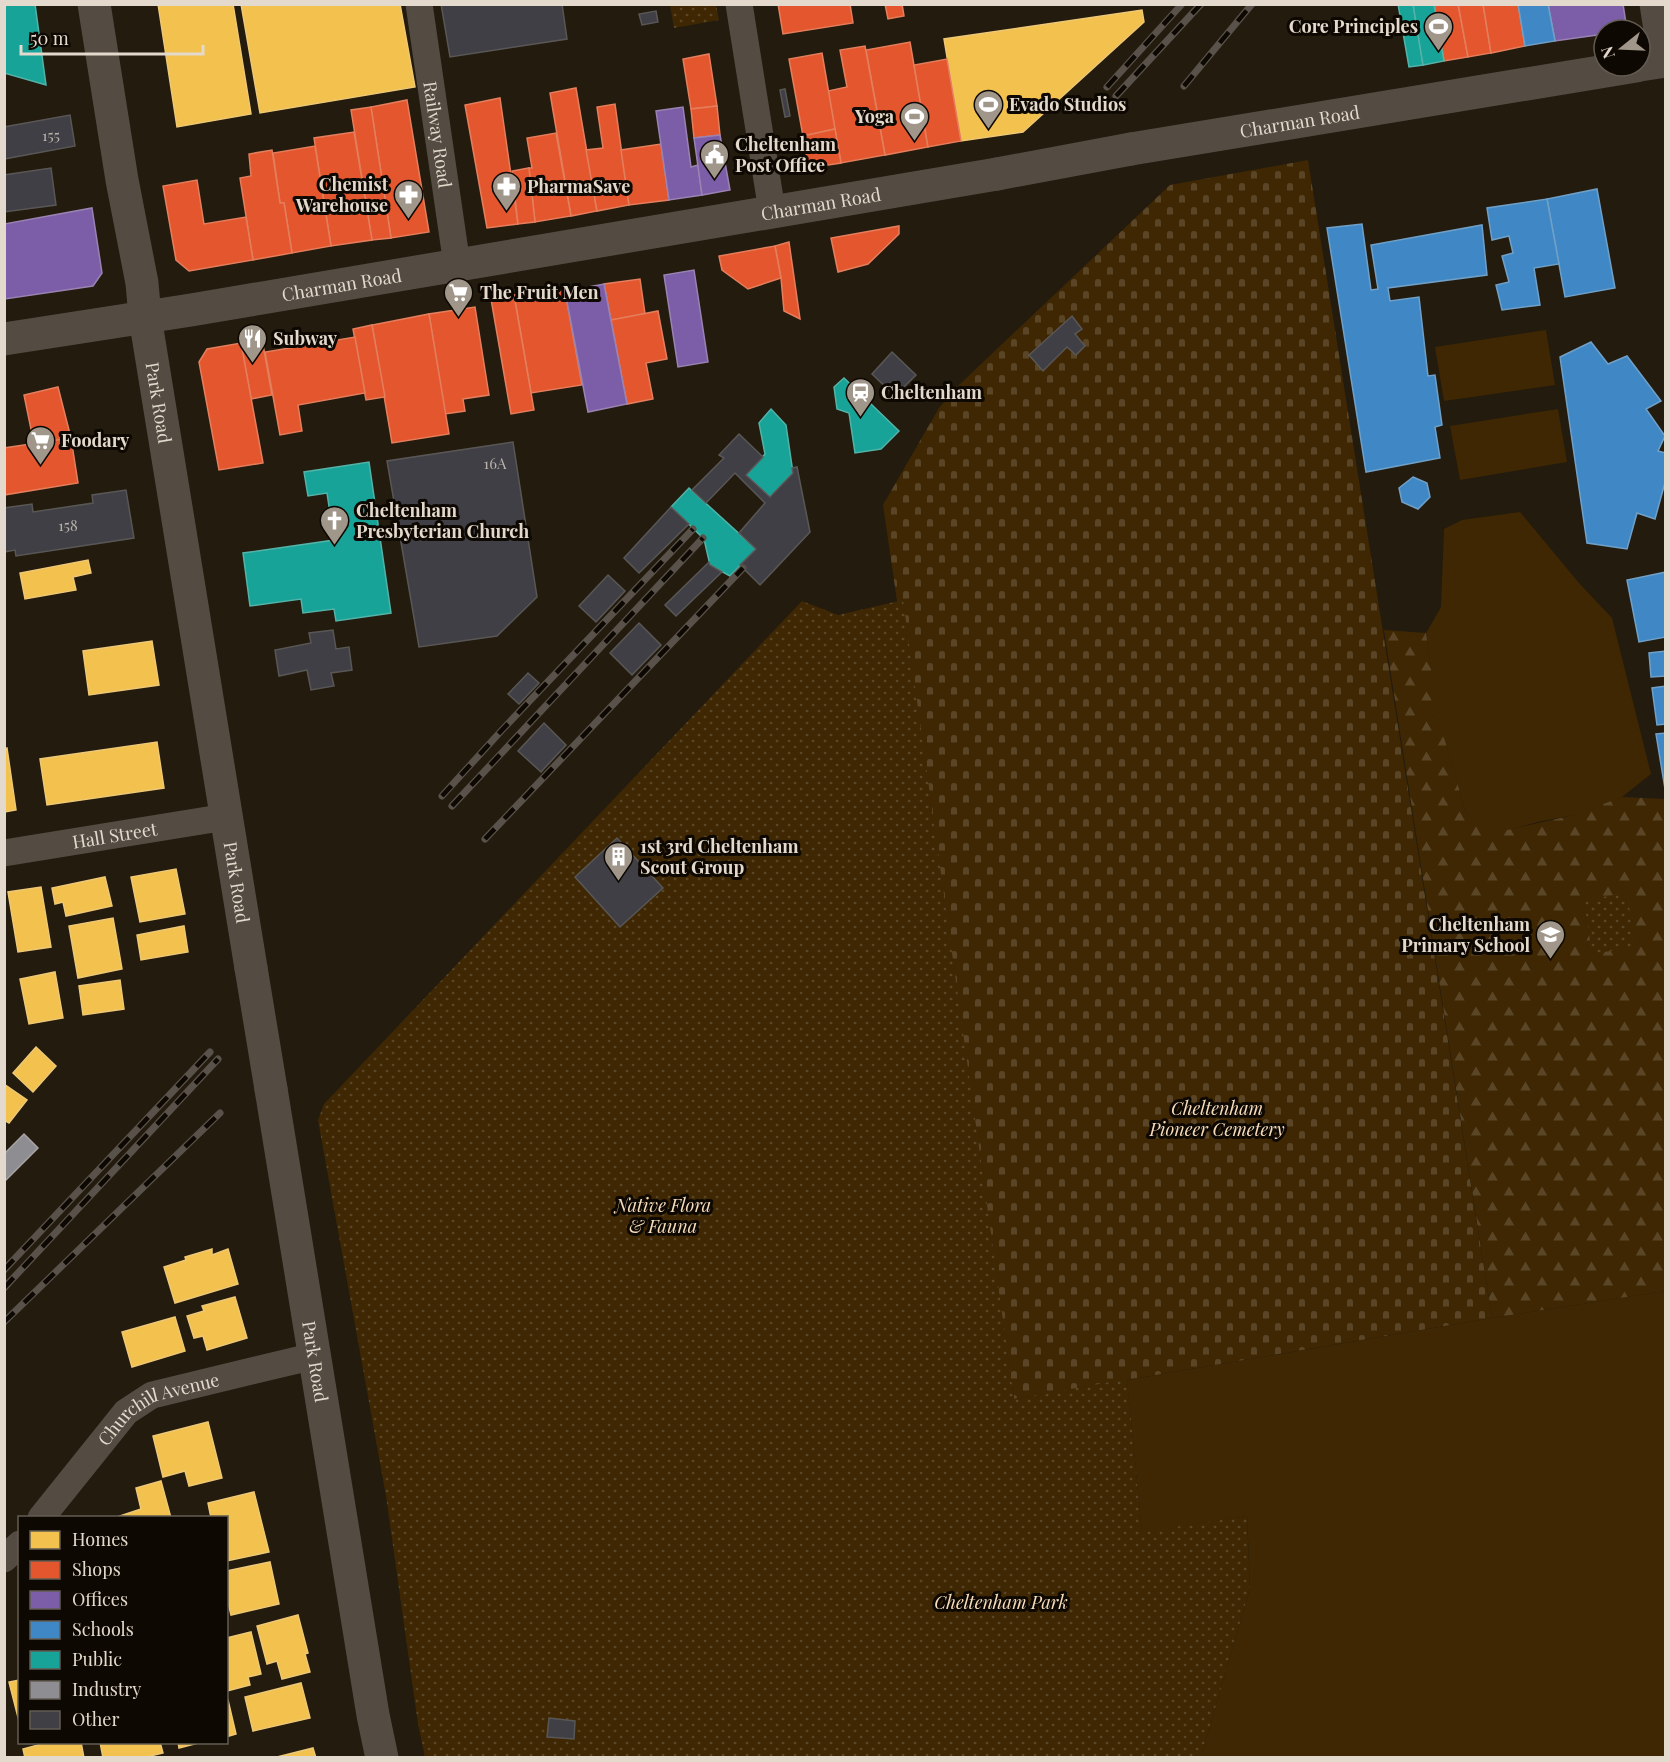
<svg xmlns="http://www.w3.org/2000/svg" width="1670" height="1762" viewBox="0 0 1670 1762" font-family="'Playfair Display',serif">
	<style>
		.green { fill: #3e2702 }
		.forest { fill: url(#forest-firs) }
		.cemetery { fill: url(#cemetery-stones) }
		.park { fill: url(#park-dots) }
		.homes { fill: #f2c14e; stroke: #eec874; stroke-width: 1.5 }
		.shops { fill: #e4572e; stroke: #e47e5d; stroke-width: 1.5 }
		.offices { fill: #7b5ea7; stroke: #9a83b2; stroke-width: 1.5 }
		.schools { fill: #3f88c5; stroke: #70a0c7; stroke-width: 1.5 }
		.public { fill: #17a398; stroke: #54b3a8; stroke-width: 1.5 }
		.industry { fill: #8d8d92; stroke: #a7a4a3; stroke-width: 1.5 }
		.building { fill: #403f45; stroke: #595756; stroke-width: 1.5 }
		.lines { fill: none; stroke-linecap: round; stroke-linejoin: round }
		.street { stroke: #544c42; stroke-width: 27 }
		.secondary { stroke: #544c42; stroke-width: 33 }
		.rail-casing { stroke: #59524a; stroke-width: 7 }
		.rail { stroke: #0e0802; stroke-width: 4.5; stroke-dasharray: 14; stroke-linecap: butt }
		.secondary-bridge { stroke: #544c42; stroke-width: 33 }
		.labels { text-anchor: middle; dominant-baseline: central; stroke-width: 6; stroke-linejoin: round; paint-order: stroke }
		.number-label { font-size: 15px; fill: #bab2aa }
		.poi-label { font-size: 18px; font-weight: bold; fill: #e3d9cc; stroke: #0e0802; text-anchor: start }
		.street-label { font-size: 18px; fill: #e3d9cc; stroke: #0e0802 }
		.park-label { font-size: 18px; font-style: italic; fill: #f7ddbb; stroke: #0e0802 }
	</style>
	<defs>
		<pattern id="forest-firs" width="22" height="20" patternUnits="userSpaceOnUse" patternTransform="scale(1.5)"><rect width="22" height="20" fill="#3e2702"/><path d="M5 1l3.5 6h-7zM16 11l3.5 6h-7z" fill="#5a4626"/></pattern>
		<pattern id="cemetery-stones" width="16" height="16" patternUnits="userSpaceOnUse" patternTransform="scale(1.5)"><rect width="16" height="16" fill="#3e2702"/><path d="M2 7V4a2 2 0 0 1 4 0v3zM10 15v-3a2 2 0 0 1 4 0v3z" fill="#5a4626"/></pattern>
		<pattern id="park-dots" width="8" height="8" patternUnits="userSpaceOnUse" patternTransform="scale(1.5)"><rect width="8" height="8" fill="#3e2702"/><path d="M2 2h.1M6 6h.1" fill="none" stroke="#5a4626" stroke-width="1.8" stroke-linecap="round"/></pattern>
	</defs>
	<rect width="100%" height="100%" fill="#231b0e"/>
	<g class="green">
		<path d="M1546,330L1555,385L1444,401L1435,347Z"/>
		<path d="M1558,409L1567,462L1460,480L1450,426Z"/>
		<path d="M1520,512L1579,583L1612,618L1651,774L1622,797L1596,811L1542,821L1490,835L1466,813L1438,718L1426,633L1441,607L1444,529L1462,520Z"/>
		<path d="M1665,1291V1757H1201L1250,1588L1247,1516L1142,1533L1127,1380L1492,1318Z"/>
	</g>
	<path class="forest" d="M1384,630L1426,633L1439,720L1466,813L1490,834L1574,815L1622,797L1665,799V1291L1492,1318Z"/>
	<path class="cemetery" d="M1308,160L1492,1318L1014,1399L883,505L939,408L958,386L1170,185Z"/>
	<g class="park">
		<path d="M670,5H716L719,20L674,28Z"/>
		<path d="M903,600L1014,1399L1127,1379L1142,1532L1247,1516L1250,1588L1201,1757H425L418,1724L386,1496L318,1120L324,1104L802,601L838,615Z"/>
		<path d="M1627,893L1635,947L1592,954L1584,900Z"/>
	</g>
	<g class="homes">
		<path d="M158,4H233L251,114L177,127Z"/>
		<path d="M241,4H400L415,87L260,113Z"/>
		<path d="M1142,10L1144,22L1023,132L961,141L944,39Z"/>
		<path d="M88,560L91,573L73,577L76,590L25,599L20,573Z"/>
		<path d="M152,641L159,685L89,695L83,651Z"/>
		<path d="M157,742L164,788L47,805L40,759Z"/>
		<path d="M7,748L16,810L4,812V749Z"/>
		<path d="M176,869L185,914L140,922L131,877Z"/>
		<path d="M105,877L112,906L66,916L63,902L55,904L52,888Z"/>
		<path d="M41,887L51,947L18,952L8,892Z"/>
		<path d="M113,918L122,969L78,978L69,926Z"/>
		<path d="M184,926L188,952L141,960L137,935Z"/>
		<path d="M55,972L63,1018L29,1024L20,979Z"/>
		<path d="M120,980L124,1009L83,1015L79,986Z"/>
		<path d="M36,1047L56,1066L33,1092L13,1073Z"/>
		<path d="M4,1084L27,1100L9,1123L4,1120Z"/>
		<path d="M212,1249V1255L228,1249L238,1284L175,1303L164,1267L186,1260L185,1257Z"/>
		<path d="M235,1297L247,1338L207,1350L203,1336L194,1338L187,1316L204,1311L202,1306Z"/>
		<path d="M175,1317L185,1351L132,1367L122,1332Z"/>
		<path d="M208,1422L222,1478L189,1486L185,1471L163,1477L153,1436Z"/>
		<path d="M161,1481L171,1518H114L141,1509L136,1488Z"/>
		<path d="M254,1492L269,1552L226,1561V1518H211L208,1503Z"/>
		<path d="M270,1562L279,1604L231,1615L226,1594V1571Z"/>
		<path d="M298,1615L308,1653L305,1654L310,1672L282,1679L277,1661L267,1664L257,1626Z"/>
		<path d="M251,1632L261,1674L248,1677L250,1685L227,1691L226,1638Z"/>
		<path d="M20,1680V1725L9,1682Z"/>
		<path d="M301,1683L310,1718L253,1731L245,1697Z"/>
		<path d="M228,1700L236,1734L226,1737V1701Z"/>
		<path d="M49,1742H81L84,1758H25L23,1749Z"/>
		<path d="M100,1742H160L163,1753L142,1758H103Z"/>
		<path d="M178,1742H202L179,1748Z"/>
		<path d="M313,1748L316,1758H273Z"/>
	</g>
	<g class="shops">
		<path d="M778,4H850L853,23L783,34Z"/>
		<path d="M885,4H902L904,16L888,19Z"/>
		<path d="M1434,4H1458L1468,57L1444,61Z"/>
		<path d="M1458,4H1483L1491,53L1468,57Z"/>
		<path d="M1483,4H1518L1525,46L1491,53Z"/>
		<path d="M910,42L928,147L885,155L866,50Z"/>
		<path d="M865,46L885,155L841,163L828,91L847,87L840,50Z"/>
		<path d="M822,53L835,129L803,136L789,59Z"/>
		<path d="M709,54L717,106L691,109L683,59Z"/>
		<path d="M947,59L961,141L928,147L914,65Z"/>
		<path d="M576,88L597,211L571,216L550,93Z"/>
		<path d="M500,98L518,224L487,228L465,105Z"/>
		<path d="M407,100L429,232L391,238L371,107Z"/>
		<path d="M615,104L629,205L597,211L586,150L603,148L597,107Z"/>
		<path d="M717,106L720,135L694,138L691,109Z"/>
		<path d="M371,107L391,238L372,240L351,110Z"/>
		<path d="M835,129L841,163L808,168L803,136Z"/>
		<path d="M354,132L372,240L331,246L314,138Z"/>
		<path d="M556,133L571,216L535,222L529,168H532L527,138Z"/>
		<path d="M661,144L669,200L629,205L621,150Z"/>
		<path d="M315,146L331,246L292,253L284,203H280L273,153Z"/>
		<path d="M272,150L280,203H284L292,253L253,260L240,178L251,176L249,154Z"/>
		<path d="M529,168L535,222L518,224L512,171Z"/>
		<path d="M197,180L204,224L246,217L253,260L189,271L176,260L163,186Z"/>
		<path d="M899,226V234L868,264L838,272L831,238Z"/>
		<path d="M789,242L800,319L784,311L781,278L775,246Z"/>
		<path d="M775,246L781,278L748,289L722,270L719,256Z"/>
		<path d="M640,279L645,314L611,320L604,284Z"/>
		<path d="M565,291L582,385L531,393L514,295Z"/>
		<path d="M514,295L534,410L511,414L491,299Z"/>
		<path d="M475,307L489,395L463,399L465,411L445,414L429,314Z"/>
		<path d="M658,311L667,359L646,363L653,399L627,404L611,320Z"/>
		<path d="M429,314L449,434L392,443L372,325Z"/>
		<path d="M372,325L385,397L366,400L353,329Z"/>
		<path d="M355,337L365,393L298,405L302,431L280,435L265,352Z"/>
		<path d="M262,339L272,395L251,399L241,343Z"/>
		<path d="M241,343L263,463L219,470L199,362L207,349Z"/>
		<path d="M58,387L71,438L34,444L24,395Z"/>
		<path d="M71,438L78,483L4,495V448Z"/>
	</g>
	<g class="offices">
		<path d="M1548,4H1623L1627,30H1604V34L1555,41Z"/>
		<path d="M683,107L691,167L698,165L702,195L669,200L656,111Z"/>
		<path d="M720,135L730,190L702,195L694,138Z"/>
		<path d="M92,208L102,273L93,286L5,299L4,224Z"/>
		<path d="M694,270L708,362L678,367L664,275Z"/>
		<path d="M604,284L627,404L588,412L565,291Z"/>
	</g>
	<g class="schools">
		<path d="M1518,4H1548L1555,41L1525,46Z"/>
		<path d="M1597,189L1615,288L1565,297L1547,199Z"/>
		<path d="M1547,199L1559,264L1534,268L1540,305L1502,310L1496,285L1509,282L1502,256L1513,253L1509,236L1492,240L1487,208Z"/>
		<path d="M1362,224L1371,290L1378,289L1371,245L1482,225L1487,275L1388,288L1390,301L1419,297L1428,376L1435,375L1442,425L1435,427L1440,458L1366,472L1327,228Z"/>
		<path d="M1591,342L1608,364L1627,356L1661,401L1646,409L1665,436L1658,451L1666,453V479L1655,519L1637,513L1627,549L1587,543L1560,357Z"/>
		<path d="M1413,477L1427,483L1430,497L1418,509L1402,502L1399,488Z"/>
		<path d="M1666,572V637L1639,642L1627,580Z"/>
		<path d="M1666,651V676L1651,677L1649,653Z"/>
		<path d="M1666,686V724L1657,725L1652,688Z"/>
		<path d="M1666,733V795L1656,734Z"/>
	</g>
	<g class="public">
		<path d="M4,4H35L46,85L4,73Z"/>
		<path d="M1398,4H1413L1423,65L1409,67Z"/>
		<path d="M1413,4H1434L1444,61L1423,65Z"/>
		<path d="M844,378L899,431L881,449L855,453L849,413L837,409L834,387Z"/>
		<path d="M771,409L786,425L793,473L770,497L746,475L765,454L759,423Z"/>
		<path d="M369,462L391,613L336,621L334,609L303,613L301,599L250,606L243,553L334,540L327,493L308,496L304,472Z"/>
		<path d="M689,488L756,549L730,576L710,565L704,539L671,507Z"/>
	</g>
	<path class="industry" d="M24,1134L38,1148L4,1182V1154Z"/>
	<g class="building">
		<path d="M441,4H562L567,39L450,57Z"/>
		<path d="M656,11L658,22L642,25L639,14Z"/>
		<path d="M785,89L790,116L785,117L780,90Z"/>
		<path d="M70,115L75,146L4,159V127Z"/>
		<path d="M51,168L56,205L4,212V175Z"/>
		<path d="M1072,316L1082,329L1075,334L1085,346L1076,355L1067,347L1043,371L1029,355Z"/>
		<path d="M892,352L916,375L895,396L872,374Z"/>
		<path d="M739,434L763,457L746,475L770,497L793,473L792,468L797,467L810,532L760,585L740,565L756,549L739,533L765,503L735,473L706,503L692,490L724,458L719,455Z"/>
		<path d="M513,442L537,597L497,636L419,647L387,461Z"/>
		<path d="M126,490L134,538L16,556L15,550L4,552V508L32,504L33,512L93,503L92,495Z"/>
		<path d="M671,507L689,524L639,573L624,558Z"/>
		<path d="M709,562L710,565L722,572L676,616L665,605Z"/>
		<path d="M608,575L625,591L596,622L579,606Z"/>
		<path d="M639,623L661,645L632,675L610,653Z"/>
		<path d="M333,630L336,649L349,647L352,670L331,673L334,686L311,690L307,670L279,676L275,650L311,643L309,633Z"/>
		<path d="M528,673L539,683L519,704L508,694Z"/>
		<path d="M544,723L566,745L541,772L518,751Z"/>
		<path d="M617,838L663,888L620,927L575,877Z"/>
		<path d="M549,1718L575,1721L574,1739L547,1737Z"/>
	</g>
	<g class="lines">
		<g class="street">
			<path id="s1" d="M419,4L457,265"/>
			<path d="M739,4L772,211"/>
			<path d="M1653,4L1662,62"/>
			<path id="s2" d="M4,853L226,817"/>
			<path id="s3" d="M41,1518L126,1412L152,1395L314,1356"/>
			<path d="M4,1559L20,1544"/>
		</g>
		<g class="secondary">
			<path id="s4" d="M94,4L122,180L142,283L145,317L251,968"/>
			<path d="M1640,65L1666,61"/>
			<path id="s5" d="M1131,149L1636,66"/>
			<path id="s6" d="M4,339L191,310L997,174"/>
			<path id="s7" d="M271,1089L373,1715L382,1758"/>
		</g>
		<defs>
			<g id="rail">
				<path d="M1184,86L1252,4"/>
				<path d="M1107,87L1182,4"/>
				<path d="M1116,96L1201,4"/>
				<path d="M442,796L502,730L693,529"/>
				<path d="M452,806L703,538"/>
				<path d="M485,839L743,568"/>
				<path d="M4,1270L210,1052"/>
				<path d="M4,1288L218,1059"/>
				<path d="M4,1322L220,1113"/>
			</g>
		</defs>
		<use href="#rail" class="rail-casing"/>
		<use href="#rail" class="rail"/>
		<g class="secondary-bridge">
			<path d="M997,174L1131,149"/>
			<path d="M251,968L271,1089"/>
		</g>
	</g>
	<defs>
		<symbol id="stadium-pin" viewBox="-11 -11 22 30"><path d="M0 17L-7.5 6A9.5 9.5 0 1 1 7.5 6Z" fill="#a0968a" stroke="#0e0802"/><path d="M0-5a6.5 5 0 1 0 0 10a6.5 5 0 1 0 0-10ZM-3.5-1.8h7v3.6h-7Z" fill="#fff"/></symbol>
		<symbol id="civic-pin" viewBox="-11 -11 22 30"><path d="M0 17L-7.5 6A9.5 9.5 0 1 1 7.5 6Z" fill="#a0968a" stroke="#0e0802"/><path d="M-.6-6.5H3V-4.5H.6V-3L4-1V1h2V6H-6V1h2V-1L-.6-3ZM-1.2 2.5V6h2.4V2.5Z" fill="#fff"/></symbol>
		<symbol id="pharmacy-pin" viewBox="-11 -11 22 30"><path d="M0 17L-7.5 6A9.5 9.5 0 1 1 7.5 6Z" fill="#a0968a" stroke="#0e0802"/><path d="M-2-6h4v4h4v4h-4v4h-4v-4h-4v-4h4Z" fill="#fff"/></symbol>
		<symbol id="supermarket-pin" viewBox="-11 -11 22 30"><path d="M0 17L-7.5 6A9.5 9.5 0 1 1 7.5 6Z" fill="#a0968a" stroke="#0e0802"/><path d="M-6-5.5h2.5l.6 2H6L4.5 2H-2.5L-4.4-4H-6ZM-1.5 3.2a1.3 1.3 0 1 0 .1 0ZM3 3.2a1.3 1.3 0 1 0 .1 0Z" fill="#fff"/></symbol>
		<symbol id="restaurant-pin" viewBox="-11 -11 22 30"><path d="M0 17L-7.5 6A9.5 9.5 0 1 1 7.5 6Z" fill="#a0968a" stroke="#0e0802"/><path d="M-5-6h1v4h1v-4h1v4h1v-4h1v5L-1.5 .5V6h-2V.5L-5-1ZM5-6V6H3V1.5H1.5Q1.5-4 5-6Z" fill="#fff"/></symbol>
		<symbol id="station-pin" viewBox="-11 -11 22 30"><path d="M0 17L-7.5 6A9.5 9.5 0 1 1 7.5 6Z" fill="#a0968a" stroke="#0e0802"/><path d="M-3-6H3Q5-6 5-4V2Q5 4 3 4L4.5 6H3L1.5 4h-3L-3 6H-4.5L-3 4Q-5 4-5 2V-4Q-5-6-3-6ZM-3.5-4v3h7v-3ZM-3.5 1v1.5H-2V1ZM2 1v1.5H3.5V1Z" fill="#fff"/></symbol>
		<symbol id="church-pin" viewBox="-11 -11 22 30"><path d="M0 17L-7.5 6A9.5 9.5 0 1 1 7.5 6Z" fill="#a0968a" stroke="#0e0802"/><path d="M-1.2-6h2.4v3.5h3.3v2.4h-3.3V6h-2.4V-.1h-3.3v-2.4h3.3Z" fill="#fff"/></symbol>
		<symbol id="building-pin" viewBox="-11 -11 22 30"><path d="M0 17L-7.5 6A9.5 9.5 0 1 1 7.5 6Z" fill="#a0968a" stroke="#0e0802"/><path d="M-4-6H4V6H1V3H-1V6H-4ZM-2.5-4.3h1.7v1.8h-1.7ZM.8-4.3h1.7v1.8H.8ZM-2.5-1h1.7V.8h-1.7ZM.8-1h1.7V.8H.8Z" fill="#fff"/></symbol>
		<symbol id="school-pin" viewBox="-11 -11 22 30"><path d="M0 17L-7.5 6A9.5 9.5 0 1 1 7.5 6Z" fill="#a0968a" stroke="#0e0802"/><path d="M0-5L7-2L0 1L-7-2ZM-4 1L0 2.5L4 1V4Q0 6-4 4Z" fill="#fff"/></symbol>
	</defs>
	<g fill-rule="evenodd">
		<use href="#stadium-pin" x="1422" y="10" width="33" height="45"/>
		<use href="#stadium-pin" x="972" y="88" width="33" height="45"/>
		<use href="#stadium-pin" x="898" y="100" width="33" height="45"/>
		<use href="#civic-pin" x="698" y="138" width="33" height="45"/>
		<use href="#pharmacy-pin" x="490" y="170" width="33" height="45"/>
		<use href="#pharmacy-pin" x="392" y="178" width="33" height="45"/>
		<use href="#supermarket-pin" x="442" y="276" width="33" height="45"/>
		<use href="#restaurant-pin" x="236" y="322" width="33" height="45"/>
		<use href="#station-pin" x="844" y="376" width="33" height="45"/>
		<use href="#supermarket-pin" x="24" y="424" width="33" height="45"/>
		<use href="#church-pin" x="318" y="504" width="33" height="45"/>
		<use href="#building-pin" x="602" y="840" width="33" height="45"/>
		<use href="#school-pin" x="1534" y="918" width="33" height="45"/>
	</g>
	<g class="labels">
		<g class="number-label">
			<text x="51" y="135">155</text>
			<text x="495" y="463">16A</text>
			<text x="68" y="525">158</text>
		</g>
		<g class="poi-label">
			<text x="1418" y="26" text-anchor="end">Core Principles</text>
			<text x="1009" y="104">Evado Studios</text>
			<text x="894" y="116" text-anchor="end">Yoga</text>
			<text x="735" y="144">Cheltenham<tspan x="735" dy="21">Post Office</tspan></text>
			<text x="388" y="184" text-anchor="end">Chemist<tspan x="388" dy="21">Warehouse</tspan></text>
			<text x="527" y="186">PharmaSave</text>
			<text x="480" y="292">The Fruit Men</text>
			<text x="273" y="338">Subway</text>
			<text x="881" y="392">Cheltenham</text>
			<text x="61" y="440">Foodary</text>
			<text x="356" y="510">Cheltenham<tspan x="356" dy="21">Presbyterian Church</tspan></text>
			<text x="640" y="846">1st 3rd Cheltenham<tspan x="640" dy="21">Scout Group</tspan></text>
			<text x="1530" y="924" text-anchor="end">Cheltenham<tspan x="1530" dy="21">Primary School</tspan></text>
		</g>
		<g class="street-label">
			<text stroke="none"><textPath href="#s5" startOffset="171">Charman Road</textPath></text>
			<text stroke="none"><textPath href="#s1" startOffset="132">Railway Road</textPath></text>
			<text stroke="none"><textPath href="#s6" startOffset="828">Charman Road</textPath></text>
			<text stroke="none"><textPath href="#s6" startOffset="342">Charman Road</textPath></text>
			<text stroke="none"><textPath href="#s4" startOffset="404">Park Road</textPath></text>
			<text stroke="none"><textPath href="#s2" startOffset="112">Hall Street</textPath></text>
			<text stroke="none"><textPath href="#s4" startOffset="890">Park Road</textPath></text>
			<text stroke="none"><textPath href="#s7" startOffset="276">Park Road</textPath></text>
			<text stroke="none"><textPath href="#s3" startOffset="166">Churchill Avenue</textPath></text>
		</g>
		<g class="park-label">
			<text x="1217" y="1108">Cheltenham<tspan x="1217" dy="21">Pioneer Cemetery</tspan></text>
			<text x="663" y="1205">Native Flora<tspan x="663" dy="21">&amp; Fauna</tspan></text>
			<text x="1001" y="1602">Cheltenham Park</text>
		</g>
	</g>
	<rect width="1670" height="1762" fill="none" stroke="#e3d9cc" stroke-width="12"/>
	<rect x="18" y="1516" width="210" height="228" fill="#0e0802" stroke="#635c53" stroke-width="1.5"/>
	<rect x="30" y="1531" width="30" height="18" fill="#f2c14e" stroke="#635c53" stroke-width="1.5"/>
	<text x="72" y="1546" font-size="18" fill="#e3d9cc">Homes</text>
	<rect x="30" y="1561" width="30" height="18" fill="#e4572e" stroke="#635c53" stroke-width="1.5"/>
	<text x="72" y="1576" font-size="18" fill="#e3d9cc">Shops</text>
	<rect x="30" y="1591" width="30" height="18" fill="#7b5ea7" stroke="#635c53" stroke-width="1.5"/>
	<text x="72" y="1606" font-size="18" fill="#e3d9cc">Offices</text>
	<rect x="30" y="1621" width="30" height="18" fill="#3f88c5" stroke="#635c53" stroke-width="1.5"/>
	<text x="72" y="1636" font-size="18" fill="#e3d9cc">Schools</text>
	<rect x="30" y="1651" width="30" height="18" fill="#17a398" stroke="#635c53" stroke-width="1.5"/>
	<text x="72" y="1666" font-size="18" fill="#e3d9cc">Public</text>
	<rect x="30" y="1681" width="30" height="18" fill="#8d8d92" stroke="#635c53" stroke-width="1.5"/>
	<text x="72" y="1696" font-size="18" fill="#e3d9cc">Industry</text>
	<rect x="30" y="1711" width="30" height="18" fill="#403f45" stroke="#635c53" stroke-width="1.5"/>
	<text x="72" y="1726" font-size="18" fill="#e3d9cc">Other</text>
	<g transform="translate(1622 48) rotate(252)"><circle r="28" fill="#0e0802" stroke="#635c53" stroke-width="1.5"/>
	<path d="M0-4.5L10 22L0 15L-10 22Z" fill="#a0968a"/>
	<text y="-9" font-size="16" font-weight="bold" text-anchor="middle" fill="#e3d9cc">N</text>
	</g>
	<path d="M21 45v9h182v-9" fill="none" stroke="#e3d9cc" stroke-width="3"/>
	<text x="30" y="45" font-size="18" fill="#e3d9cc" stroke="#0e0802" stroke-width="4.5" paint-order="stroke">50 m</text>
</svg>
